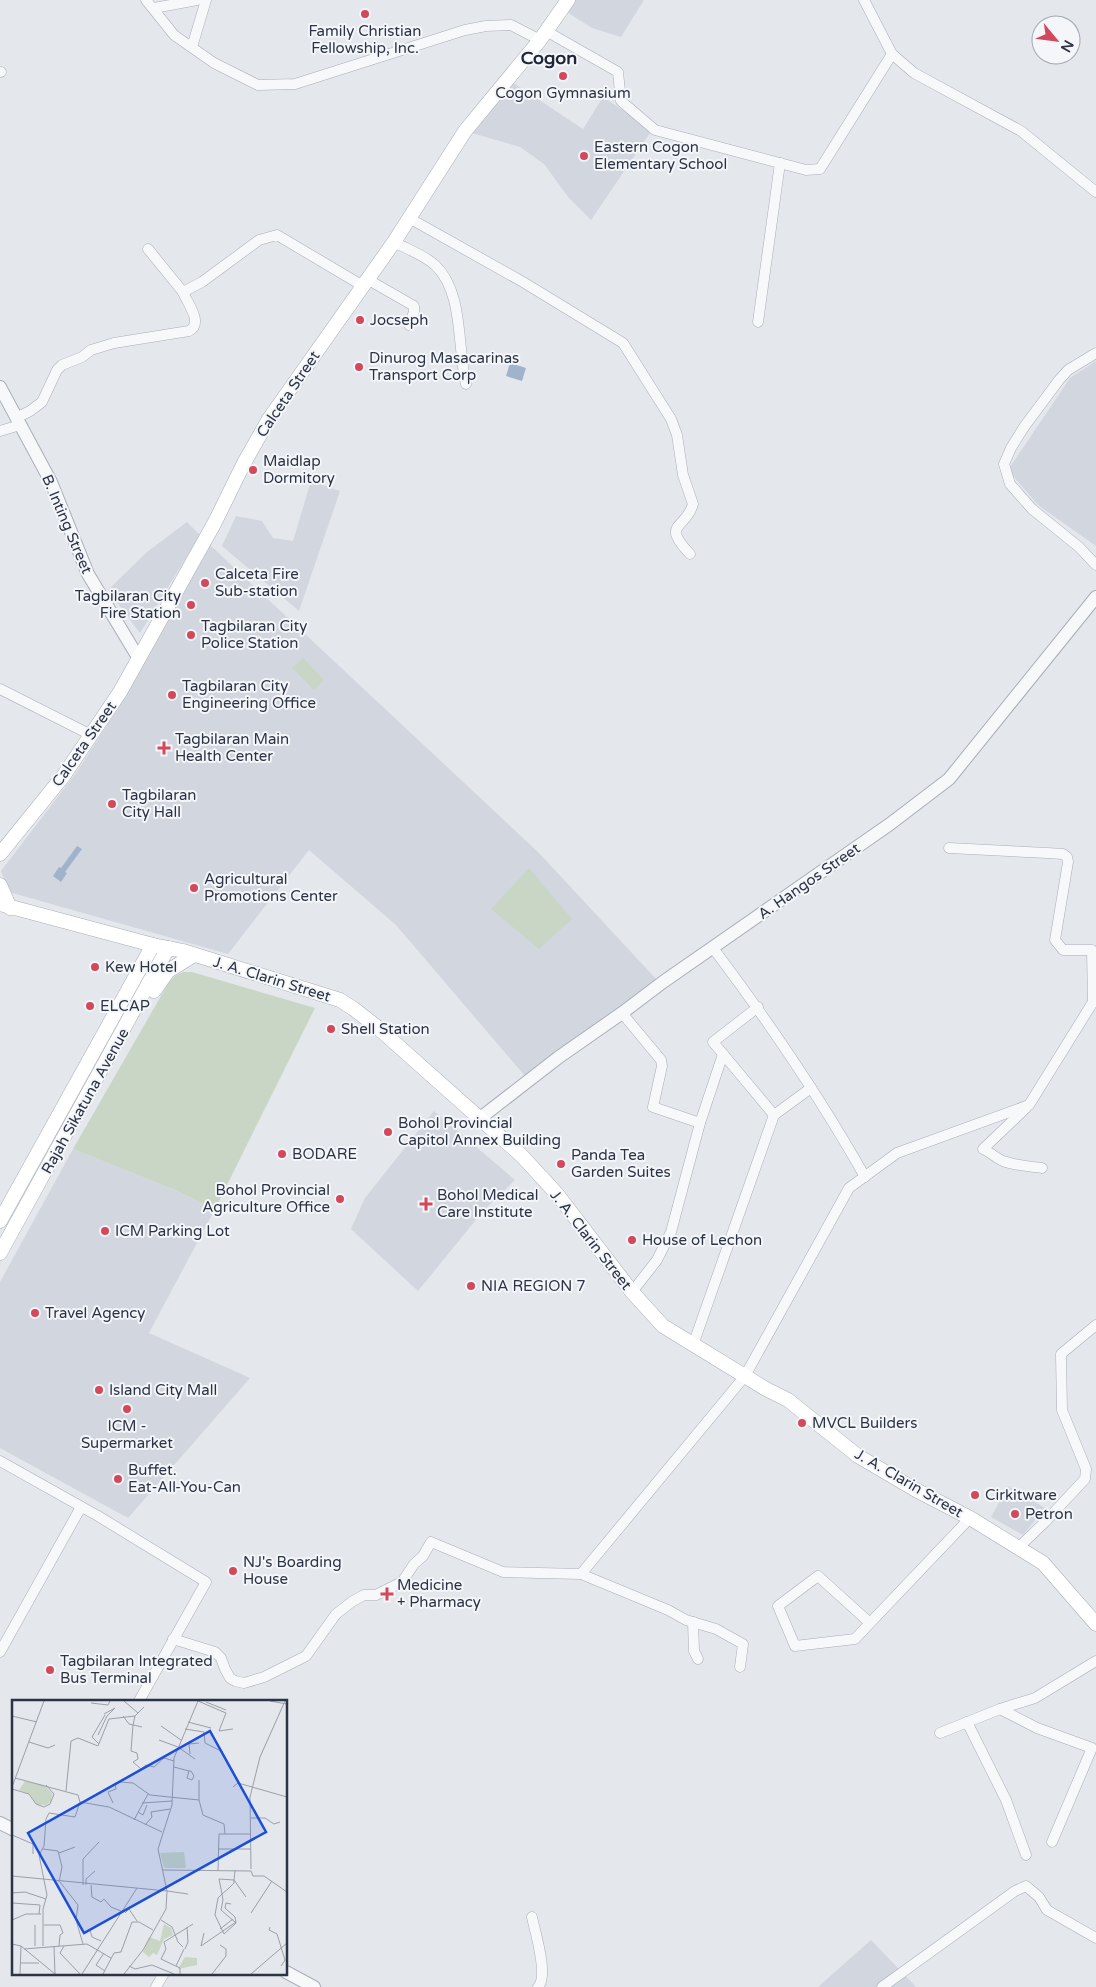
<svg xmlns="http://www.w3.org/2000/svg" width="1096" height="1987" viewBox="0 0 1096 1987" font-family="'Varela Round',sans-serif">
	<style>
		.built { fill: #d2d6de }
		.green { fill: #c9d6c5 }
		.water { fill: #9fb4cc }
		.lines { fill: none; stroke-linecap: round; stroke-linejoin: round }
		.minor-casing { stroke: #a9aeb7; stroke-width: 11 }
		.tertiary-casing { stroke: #a9aeb7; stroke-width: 14 }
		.secondary-casing { stroke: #a9aeb7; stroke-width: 15 }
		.minor { stroke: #f7f8fa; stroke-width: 10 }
		.tertiary { stroke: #f7f8fa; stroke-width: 12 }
		.secondary { stroke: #fff; stroke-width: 14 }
		.poi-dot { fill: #d1495b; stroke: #f4f6f9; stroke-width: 2 }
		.labels { text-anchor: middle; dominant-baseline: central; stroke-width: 4; stroke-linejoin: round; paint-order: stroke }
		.poi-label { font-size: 15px; fill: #2b3445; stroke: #f4f6f9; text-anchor: start }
		.street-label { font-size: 15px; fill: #2b3445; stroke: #f4f6f9 }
		.quarter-label { font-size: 18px; font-weight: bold; fill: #1d2536; stroke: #f4f6f9 }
		.inset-road { fill: none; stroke: #9a9fa9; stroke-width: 1 }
		.view { fill: #1d4ed8; fill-opacity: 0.15; stroke: #1d4ed8; stroke-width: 2.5 }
		.inset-edge { fill: none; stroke: #2b3445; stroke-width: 2.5 }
	</style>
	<rect width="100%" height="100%" fill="#e4e7ec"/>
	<g class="built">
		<path d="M575,0H644L621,37L592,28L567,12Z"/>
		<path d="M512,82L583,129L603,97L652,130L591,220L569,198L544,164L520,147L472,133Z"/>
		<path d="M1096,361V546L1038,505L1008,470L1070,378Z"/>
		<path d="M311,481L340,491L299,611L222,546L236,516L262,521L273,538L293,541Z"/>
		<path d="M187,522L200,535L140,633L108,590L147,552Z"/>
		<path d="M210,545L539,853L658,981L525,1076L396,925L309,850L228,954L9,892L1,871L76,773L121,704Z"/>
		<path d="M434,1111L515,1180L483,1211L418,1291L351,1229L365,1198Z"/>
		<path d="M73,1149L175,1190L215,1209L149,1333L250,1378L128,1518L0,1448V1282Z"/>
		<path d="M1008,1486L1045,1508L1023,1535L991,1517Z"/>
		<path d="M871,1940L916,1987H818Z"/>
	</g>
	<g class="green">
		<path d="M303,658L324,680L314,690L292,668Z"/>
		<path d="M529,868L572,919L539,949L491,909Z"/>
		<path d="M183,972H192L315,1008L215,1209L175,1190L73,1149L169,982L175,976Z"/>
	</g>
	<g class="water">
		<path d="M510,363L526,368L522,381L506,376Z"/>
		<path d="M77,846L82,849L65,872L67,873L61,882L53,876L59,867L61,868Z"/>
	</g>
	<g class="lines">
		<defs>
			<g id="minor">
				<path d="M146,0L174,35L214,63L258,85L295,84L465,30L486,26L511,25L540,40"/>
				<path d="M864,0L892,54L914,73L1021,131L1096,192"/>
				<path d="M154,8L197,0"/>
				<path d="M546,31L618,72L621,101L655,130L806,170L820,169L892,54"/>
				<path d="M192,47L206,0"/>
				<path d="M0,72H1"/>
				<path d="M409,218L523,282L623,343L671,419L677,435L683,475L693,504C686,530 660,522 690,554"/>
				<path d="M394,242C407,249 424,255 435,265C464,292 457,347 466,384"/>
				<path d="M148,249L183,292"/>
				<path d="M367,279L414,306V312L409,325"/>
				<path d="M758,322L780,163"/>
				<path d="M1096,353L1068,370L1059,380L1024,427L1011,448L1004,464L1010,484L1032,509L1079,547L1096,565"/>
				<path d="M16,418L30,411L42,402L57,370L62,365L82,357L91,350L114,343L189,331C204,323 187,303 183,292L202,282L259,240L277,235L363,286"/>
				<path d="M0,431L20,425"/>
				<path d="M0,689L91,735"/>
				<path d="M713,948C768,1021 820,1097 865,1177"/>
				<path d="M758,1007L713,1042L774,1115"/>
				<path d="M622,1013L661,1060L662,1066L653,1107L700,1123L671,1232L657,1260L632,1292"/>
				<path d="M1026,1108L983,1149C990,1152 996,1158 1003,1161C1016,1166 1029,1166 1042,1168"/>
				<path d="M700,1123L723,1054"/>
				<path d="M693,1345L774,1115L811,1088"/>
				<path d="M0,1461L98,1516L206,1582L139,1701"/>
				<path d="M1019,1547L1045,1522L1085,1479L1086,1469L1062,1410L1061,1354L1096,1325"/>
				<path d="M581,1574L668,1610L686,1620L716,1629L743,1644L740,1667"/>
				<path d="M693,1622L694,1651L698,1659"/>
				<path d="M870,1623L818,1576L778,1606L795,1646L855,1639L870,1623L970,1518"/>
				<path d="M173,1639L215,1652L221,1658L225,1669L230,1678L235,1681L244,1683L264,1677L306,1656L336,1614L353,1601L364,1595H376L402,1582L414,1564L423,1556L431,1542L503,1572L581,1574L745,1376L849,1188L897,1153L1029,1105L1093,1002L1092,950H1063L1055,940L1068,862L1067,857L1063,854L1047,853L949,848"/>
				<path d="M0,1652L81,1507"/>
				<path d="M1000,1709L1037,1728L1092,1748L1052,1842"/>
				<path d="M967,1722L1006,1800L1026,1855"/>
				<path d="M940,1733L1000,1709L1035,1698L1096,1661"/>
				<path d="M532,1917C535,1932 549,1976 538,1987"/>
				<path d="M156,1987L164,1973"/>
				<path d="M882,1987L1015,1891L1026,1886L1039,1897L1047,1910L1096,1938"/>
			</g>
			<g id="tertiary">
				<path d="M0,387L51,482L88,574L139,659"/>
				<path d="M479,1119L559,1057L622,1013L663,982L890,824L949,779L1096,597"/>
				<path d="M0,1823L14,1830"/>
				<path d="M286,1972L314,1987"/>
			</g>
			<g id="secondary">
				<path d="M0,854L64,775L120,692L215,522L244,463L269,419L394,242L465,131L540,40L568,0"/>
				<path d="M0,885L10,908"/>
				<path d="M0,904L153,945L183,951L340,1000L354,1009L377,1027L522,1156L557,1194L632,1292L663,1326L766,1389L788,1400L858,1456L916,1490L970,1518L1043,1563L1096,1624"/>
				<path d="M154,991L168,971L194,955"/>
				<path d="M0,1221L153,945"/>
				<path d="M0,1253L168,948"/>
			</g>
		</defs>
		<use href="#minor" class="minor-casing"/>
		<use href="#tertiary" class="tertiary-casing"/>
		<use href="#secondary" class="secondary-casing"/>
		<use href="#minor" class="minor"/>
		<use href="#tertiary" class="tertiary"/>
		<use href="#secondary" class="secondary"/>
	</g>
	<g class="poi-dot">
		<circle cx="365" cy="14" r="5"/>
		<circle cx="563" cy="76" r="5"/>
		<circle cx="584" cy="156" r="5"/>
		<circle cx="360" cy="320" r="5"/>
		<circle cx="359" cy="367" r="5"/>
		<circle cx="253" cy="470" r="5"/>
		<circle cx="205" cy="583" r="5"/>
		<circle cx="191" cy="605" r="5"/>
		<circle cx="191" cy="635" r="5"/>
		<circle cx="172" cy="695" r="5"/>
		<path d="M161.5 740.5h5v5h5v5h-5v5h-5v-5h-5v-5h5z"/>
		<circle cx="112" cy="804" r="5"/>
		<circle cx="194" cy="888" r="5"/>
		<circle cx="95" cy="967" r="5"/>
		<circle cx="90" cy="1006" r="5"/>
		<circle cx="331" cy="1029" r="5"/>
		<circle cx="388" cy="1132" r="5"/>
		<circle cx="282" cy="1154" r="5"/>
		<circle cx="561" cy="1164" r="5"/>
		<circle cx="340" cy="1199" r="5"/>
		<path d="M423.5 1196.5h5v5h5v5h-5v5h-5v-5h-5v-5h5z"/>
		<circle cx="105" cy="1231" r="5"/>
		<circle cx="632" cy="1240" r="5"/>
		<circle cx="471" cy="1286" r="5"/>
		<circle cx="35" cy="1313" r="5"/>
		<circle cx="99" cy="1390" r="5"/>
		<circle cx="127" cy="1409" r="5"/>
		<circle cx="802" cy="1423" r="5"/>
		<circle cx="118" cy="1479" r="5"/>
		<circle cx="975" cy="1495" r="5"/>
		<circle cx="1015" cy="1514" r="5"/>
		<circle cx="233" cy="1571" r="5"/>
		<path d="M384.5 1586.5h5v5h5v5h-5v5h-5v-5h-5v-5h5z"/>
		<circle cx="50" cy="1670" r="5"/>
	</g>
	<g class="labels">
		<g class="poi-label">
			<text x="365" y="31" text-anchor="middle">Family Christian<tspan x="365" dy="17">Fellowship, Inc.</tspan></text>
			<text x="563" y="93" text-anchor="middle">Cogon Gymnasium</text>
			<text x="594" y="147">Eastern Cogon<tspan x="594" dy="17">Elementary School</tspan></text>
			<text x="370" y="320">Jocseph</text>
			<text x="369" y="358">Dinurog Masacarinas<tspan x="369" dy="17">Transport Corp</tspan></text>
			<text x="263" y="461">Maidlap<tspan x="263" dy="17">Dormitory</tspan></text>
			<text x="215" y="574">Calceta Fire<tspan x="215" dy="17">Sub-station</tspan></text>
			<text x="181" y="596" text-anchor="end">Tagbilaran City<tspan x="181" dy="17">Fire Station</tspan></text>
			<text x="201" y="626">Tagbilaran City<tspan x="201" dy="17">Police Station</tspan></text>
			<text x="182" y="686">Tagbilaran City<tspan x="182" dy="17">Engineering Office</tspan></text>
			<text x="175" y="739">Tagbilaran Main<tspan x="175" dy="17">Health Center</tspan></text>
			<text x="122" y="795">Tagbilaran<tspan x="122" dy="17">City Hall</tspan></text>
			<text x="204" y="879">Agricultural<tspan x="204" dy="17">Promotions Center</tspan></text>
			<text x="105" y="967">Kew Hotel</text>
			<text x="100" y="1006">ELCAP</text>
			<text x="341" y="1029">Shell Station</text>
			<text x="398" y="1123">Bohol Provincial<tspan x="398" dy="17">Capitol Annex Building</tspan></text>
			<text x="292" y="1154">BODARE</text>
			<text x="571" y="1155">Panda Tea<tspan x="571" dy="17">Garden Suites</tspan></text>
			<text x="330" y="1190" text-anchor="end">Bohol Provincial<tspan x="330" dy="17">Agriculture Office</tspan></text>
			<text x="437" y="1195">Bohol Medical<tspan x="437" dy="17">Care Institute</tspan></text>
			<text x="115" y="1231">ICM Parking Lot</text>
			<text x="642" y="1240">House of Lechon</text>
			<text x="481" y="1286">NIA REGION 7</text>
			<text x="45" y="1313">Travel Agency</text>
			<text x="109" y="1390">Island City Mall</text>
			<text x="812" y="1423">MVCL Builders</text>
			<text x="127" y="1426" text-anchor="middle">ICM -<tspan x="127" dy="17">Supermarket</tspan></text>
			<text x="128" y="1470">Buffet.<tspan x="128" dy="17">Eat-All-You-Can</tspan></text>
			<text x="985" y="1495">Cirkitware</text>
			<text x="1025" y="1514">Petron</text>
			<text x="243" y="1562">NJ's Boarding<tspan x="243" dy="17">House</tspan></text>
			<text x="397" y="1585">Medicine<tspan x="397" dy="17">+ Pharmacy</tspan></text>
			<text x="60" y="1661">Tagbilaran Integrated<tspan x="60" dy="17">Bus Terminal</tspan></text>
		</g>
		<g class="street-label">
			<text transform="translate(288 394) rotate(-56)">Calceta Street</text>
			<text transform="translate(67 524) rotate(67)">B. Inting Street</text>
			<text transform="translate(84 744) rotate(-55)">Calceta Street</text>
			<text transform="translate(809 881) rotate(-35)">A. Hangos Street</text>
			<text transform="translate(272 979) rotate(17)">J. A. Clarin Street</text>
			<text transform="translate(85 1101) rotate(-61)">Rajah Sikatuna Avenue</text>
			<text transform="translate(591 1240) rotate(52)">J. A. Clarin Street</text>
			<text transform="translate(909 1483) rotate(30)">J. A. Clarin Street</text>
		</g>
		<g class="quarter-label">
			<text x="549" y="58">Cogon</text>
		</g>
	</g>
	<g transform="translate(12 1700)">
		<rect width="275" height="275" fill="#e4e7ec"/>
		<path d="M13,81L32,85L40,93L39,101L34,105H25L18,94L7,90ZM172,152L174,168H152L148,153ZM152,224L159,228L161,235L152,239L145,255L141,253L137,257L131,252L137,237L148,241ZM173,257L185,258V265L166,269Z" fill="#c9d6c5"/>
		<path class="inset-road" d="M112,1L126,13M186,1L214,13L207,31L221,29M258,1L275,4M194,2L214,10M79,3L96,5L98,1M132,7L123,16L121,25L119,51L125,53L126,59L121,62L129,69L134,65L142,67L152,58L162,61M0,16L25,22M111,16L117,24L130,27M176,22L199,28M149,26L169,40M173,29L192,32L193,43L211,52M86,35L95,16L103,8L92,14M147,40L166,47L183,59M17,42L36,48L43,45M87,44L80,37L93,15M178,54L177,44L187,43M162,67L177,71H179L182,76L180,80L175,78L177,71M3,78L66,95L68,102L97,107L150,132M0,87L32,1M221,87L226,83L275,97M0,89L17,94L24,104L32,107L38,104L42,94L34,85M54,91L59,41L66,38L86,46L97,19L123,16M187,100V80M101,103L96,92L104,89L103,85L108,82L121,83L138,95L187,100L191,115L212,124L213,134M130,103L160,101M126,112L131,115L135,105M239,118H253L262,124L268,122M122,120L136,94M133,125L140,117L139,112L158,109M0,135L21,144V154M31,149L46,151L50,167L47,182M206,149H239M47,153L63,147M239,169L238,97L248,57L273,1M150,170L239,171M223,170V171L222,180V183L217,188L210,194L206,198L203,215L212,234L224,223L209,210L211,200L210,194L207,179L222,180L234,197M206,171L207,134H239M239,171L241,176H252L275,192M0,176V159M0,176L155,191M48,182L66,205L64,220L71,244M71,185V159L87,142M74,185V179L83,171M79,185L80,197L89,202L92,199L99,207L109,211M155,191L176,194M0,193L13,192L34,199M0,203L28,205L27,214M219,204L214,203L213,208L223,217L224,223M113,213L117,209L125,221M239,213L260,181M0,220L14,214H29M149,220L160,227L166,242L171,247M120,222H127L141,230M32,225H48L51,233L48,235L47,246M258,227L257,230L265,234L273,260L269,266M208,229L221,219M78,230L80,237L89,241M192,233L189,246L224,222M0,244L9,246L43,274M23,246V225M31,246V209L35,195L27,155L32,146L34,119L37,113L63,117L68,102M42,246L43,274M52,246L48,253L68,274M12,249L75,244L99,258M173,249L176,242L175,227M92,253L84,265L93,271M8,263H27M117,266L123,269L140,265L162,274M164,266L172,249M8,274L9,246M70,274L125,188M91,274L102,253L109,252L120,222M112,274L131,250L154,209L155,191L146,149L160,105L162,58L186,1M168,274V268L149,259L154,249L152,242L181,224M200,274L214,256V249L208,245M239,274L275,243"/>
		<path class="view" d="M198,31L254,132L72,233L16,133Z"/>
		<rect width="275" height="275" class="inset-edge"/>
	</g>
	<g transform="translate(1056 40) rotate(119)"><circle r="24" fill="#f4f6f9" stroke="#a4a8b1"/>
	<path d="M0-4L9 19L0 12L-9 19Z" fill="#d1495b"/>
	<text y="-8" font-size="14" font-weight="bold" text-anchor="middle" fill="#2b3445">N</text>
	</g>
</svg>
